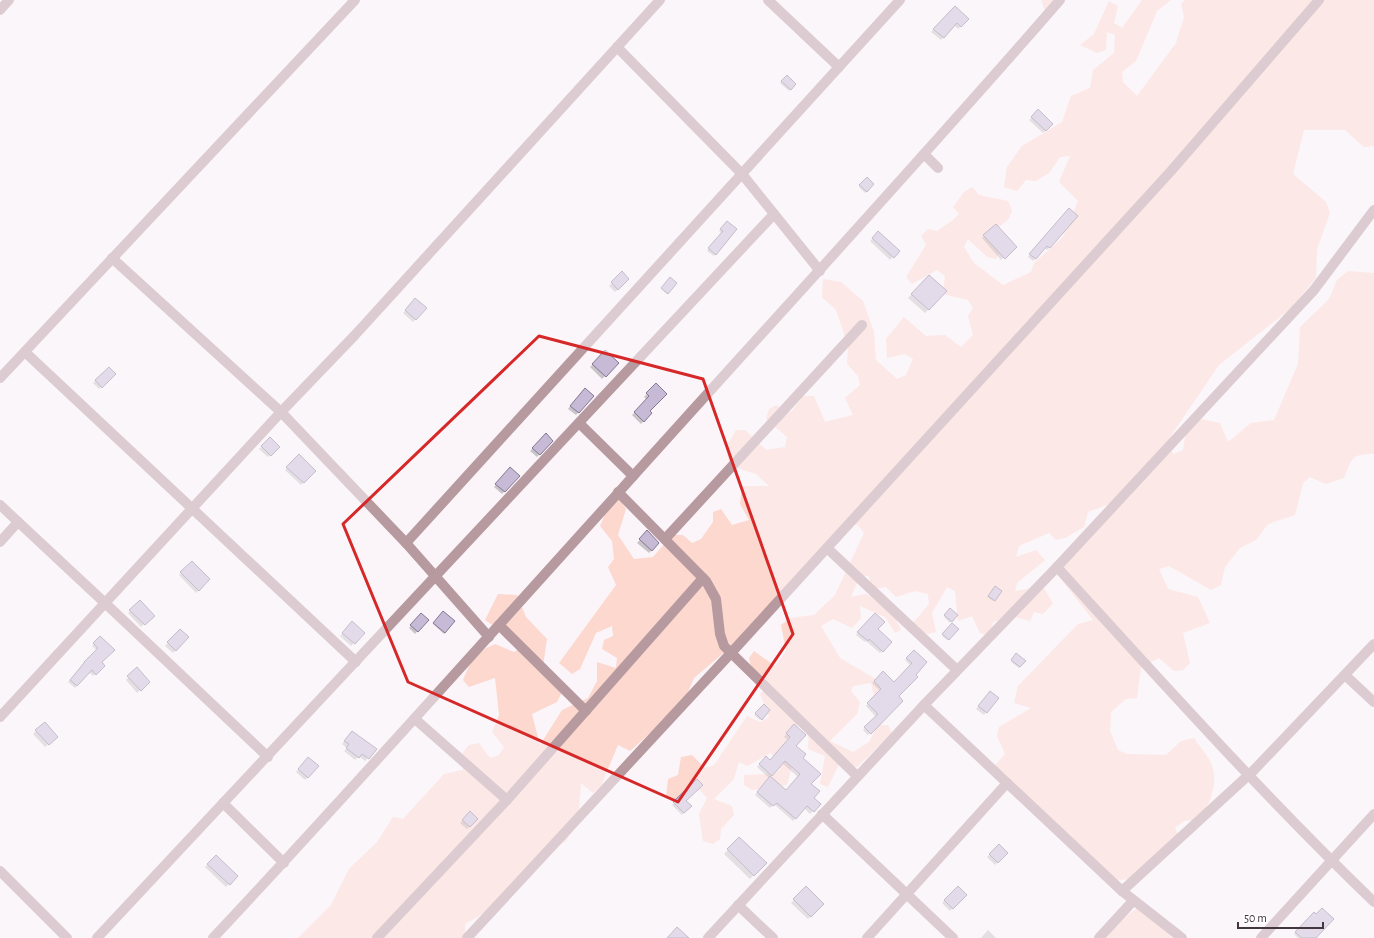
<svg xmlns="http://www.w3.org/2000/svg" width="1374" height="938" viewBox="0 0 1374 938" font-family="'Alegreya Sans',sans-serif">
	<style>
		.green { fill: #fcd8ce }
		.shadow { fill: #0003; fill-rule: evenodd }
		.building { fill: #c6bad7; stroke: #837892 }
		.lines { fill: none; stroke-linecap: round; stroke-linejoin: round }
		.minor { stroke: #b79a9f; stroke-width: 10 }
		.marked { fill: none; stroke: #d62828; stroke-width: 3; stroke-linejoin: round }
	</style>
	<rect width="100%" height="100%" fill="#fbf5fa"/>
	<g class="green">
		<path d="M1041,0H1058L1045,11Z"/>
		<path d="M1142,0H1171L1157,11L1136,61L1122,72L1123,82L1137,96L1176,43L1184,17L1181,4L1185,0H1374V146L1364,147L1345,130H1304L1293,174L1326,202L1330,213L1317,249L1316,278L1290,309L1219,365L1170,437L1167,446L1174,454L1183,450L1186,431L1201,419L1220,423L1228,442L1251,423L1274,420L1298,364L1300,327L1329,299L1337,280L1348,271L1374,273V454C1351,454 1352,458 1344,478L1326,484L1310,477L1303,483L1295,515L1268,524L1256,540L1240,548L1225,567L1221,585L1211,590L1169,566L1159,569L1168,589L1198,597L1210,623L1183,633L1190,663L1183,670L1174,671L1159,658L1141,667L1137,698L1126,699L1111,712L1110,731L1118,750L1127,754L1166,755L1181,741L1194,738C1199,746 1207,754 1211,763C1219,782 1210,803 1201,819L1184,821L1175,828L1179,837L1129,879L1117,880L1061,828L1001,785L992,769L1005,754L997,736L999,727L1031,708L1014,703L1018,686L1078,624L1093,620L1057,574L1112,503L1088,512L1084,527L1065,538L1056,540L1049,533L1019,546L1016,557L1036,550L1045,560L1017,583L1015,591L1043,587L1053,603L1043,614L1034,612L1030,621L1013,616L993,622L989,636L980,633L972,616L958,621L955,591L947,587L932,613L936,632L918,636L913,623L929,604L928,594L915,591L896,597L886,587L872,589L869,576H860L851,597L866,594L888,603L901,630L895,633L885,617L860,606L861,618L852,628L833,619L821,626L840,658L879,681L881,690L874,696L871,683L853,686L851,691L860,702L857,714L830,741L853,752L869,742L878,725H888L892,733L857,767L840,762L828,787L820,784L825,756L808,749L809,731L803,723L794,727L780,751L792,766L787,785L752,790L744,785V775L773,774L780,769L771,753L747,766L739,762L734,779L714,799L732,806L734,815L721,829L720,839L713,844L703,841L699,814L707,798L700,790L675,800L666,797L668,779L678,775L681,757L692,755L705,768L714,765L747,716L760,722L769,717L760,694L767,687L765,678L751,667L749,658L754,651L775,666L786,651L781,625L790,618L814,615L835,595L864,533L858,525H849L785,601L694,678L683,704L630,751L618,745L601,786L593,793L581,783L578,820L566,841L551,850L503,902L465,924V938H298L331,905L349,869L377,842L393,817L403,819L444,774L463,770V752L469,745L479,743L490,758L499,755L504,747L492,732L499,715L495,678L469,687L463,680L471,661L486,648L495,644L514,652L523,647L485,620L498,594L517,595L526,617L547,639L543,666L565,686L557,702L532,714L540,745L562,710L588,698L597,681V662L616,668L617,658L602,649L604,640L613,636L612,626L596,633L580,669L572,674L559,663L616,585L608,567L614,559L612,541L600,526L611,500H620L626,509L618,535L634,559L653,557L672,535H683L692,543L701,539L713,522V512L721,509L732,525L749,520L740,504L742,486H769L756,474L730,466L726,447L736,430H745L766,450L785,447L787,437L766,419L769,409L777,405L783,413L792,411L803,396H814L825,422L853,415L845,398L860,385L858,376L847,364L848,345L836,310L822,297L823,279L841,282L863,301L874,332L876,360L897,379L906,375L913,359L905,354L887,358L886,339L904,317L926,336L945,335L961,347L973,335L968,316L973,308L968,300L943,294L945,276L937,270L912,284L906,277L926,245L921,236L928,229L937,231L953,220L959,214L953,207L964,192L972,187L979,195L1008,201L1012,211L1008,220L987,236L1000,251L996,259L987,257L968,239L964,247L974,263L1003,285L1031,272L1034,263L1063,237L1078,201L1059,182L1070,156L1060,157L1049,173L1036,181L1026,180L1017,191L1004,187L1007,167L1022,146L1062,122L1071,96L1090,88L1093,70L1114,53L1115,35L1107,32L1106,50L1097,53L1080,45L1094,34L1109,1L1118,6L1114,23L1122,28Z"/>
		<path d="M1139,907C1151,917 1161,928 1173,938H1107C1112,929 1130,912 1139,907Z"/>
	</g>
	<g class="shadow">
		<path d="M955,7L968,19L958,29L954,25L941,40L931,32Z"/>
		<path d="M787,76L795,84L789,91L780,83Z"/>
		<path d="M1038,111L1052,124L1043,133L1029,120Z"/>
		<path d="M867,178L873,184L865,193L859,187Z"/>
		<path d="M1067,212L1077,216L1049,248L1047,250L1044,248L1033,261L1028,257Z"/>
		<path d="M727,222L715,254L714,256L707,251L721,233L719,231Z"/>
		<path d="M996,225L1016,247L1001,260L982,238Z"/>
		<path d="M878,233L898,251L890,260L870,241Z"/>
		<path d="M622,273L628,279L615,292L609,286Z"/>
		<path d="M929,276L946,291L925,313L908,298Z"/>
		<path d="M670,279L676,284L667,294L661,289Z"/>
		<path d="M413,302L425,308L413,322L403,313Z"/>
		<path d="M605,352L618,363L602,379L590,367Z"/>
		<path d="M109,368L115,374L99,389L93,383Z"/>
		<path d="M656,384L649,411L651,413L641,424L632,415L647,400L644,397Z"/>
		<path d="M582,392L593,396L576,415L568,409Z"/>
		<path d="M546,435L552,441L537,457L530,451Z"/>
		<path d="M270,439L278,447L268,457L259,449Z"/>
		<path d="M299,455L315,471L301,485L285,470Z"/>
		<path d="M510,469L519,476L502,494L494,487Z"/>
		<path d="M647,532L658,543L649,553L637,543Z"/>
		<path d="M192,562L209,579L196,593L179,575Z"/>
		<path d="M995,587L1001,591L993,601L987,597Z"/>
		<path d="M140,601L153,616L141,627L128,613Z"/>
		<path d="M950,610L957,615L950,623L944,617Z"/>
		<path d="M443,612L454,621L444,634L433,624Z"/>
		<path d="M875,614L877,629L891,642L880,653L866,641L865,642L856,635Z"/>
		<path d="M421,615L427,620L415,634L409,628Z"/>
		<path d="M352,623L363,633L351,646L340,636Z"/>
		<path d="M952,624L958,629L947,640L942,636Z"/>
		<path d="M180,630L188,637L173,653L165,646Z"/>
		<path d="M100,637L101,662L104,666L93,676L89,672L75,688L68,682L82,665L96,650L92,646Z"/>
		<path d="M914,651L926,662L897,696L901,701L868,735L863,730L876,717L866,706L880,691L872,683L883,673L894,683L911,666L905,660Z"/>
		<path d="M1016,655L1024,661L1019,668L1011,662Z"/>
		<path d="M137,669L149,682L137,693L126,680Z"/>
		<path d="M988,695L986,712L984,715L976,709Z"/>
		<path d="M764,705L769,710L760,720L754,715Z"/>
		<path d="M45,723L54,739L45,747L33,734Z"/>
		<path d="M794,725L795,746L801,758L810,784L812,798L819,804L810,814L804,808L793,821L774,804L770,808L755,795L769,778L757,767L766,757L770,761L788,740L784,737ZM782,763L798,777L786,791L770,777Z"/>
		<path d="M349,735L375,750L365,761L359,756L355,760L344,751L347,748L342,744Z"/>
		<path d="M308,758L318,766L305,780L296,772Z"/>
		<path d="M697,780L685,801L690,806L682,815L672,805Z"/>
		<path d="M470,813L477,819L467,829L460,823Z"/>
		<path d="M739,838L765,863L750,879L724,854Z"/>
		<path d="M999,846L1006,853L995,865L987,857Z"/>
		<path d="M216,856L237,876L226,887L205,867Z"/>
		<path d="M958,887L966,895L950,911L942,903Z"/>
		<path d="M806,888L823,904L808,919L791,903Z"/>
		<path d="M1314,913L1316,938H1298L1294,934Z"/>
		<path d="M988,930L996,938H981Z"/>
	</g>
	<g class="building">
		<path d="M955,6L969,19L961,27L957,23L944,38L933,29Z"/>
		<path d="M787,75L796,84L791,90L781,81Z"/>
		<path d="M1038,109L1053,124L1046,131L1031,117Z"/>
		<path d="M867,177L874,184L867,192L859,185Z"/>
		<path d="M1069,208L1078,216L1050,248L1047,246L1036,259L1029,254Z"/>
		<path d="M727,221L737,229L716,255L708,248L723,231L720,229Z"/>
		<path d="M996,224L1017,247L1005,259L983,235Z"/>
		<path d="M878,231L900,251L894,258L872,238Z"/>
		<path d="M622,271L629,279L618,290L611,282Z"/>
		<path d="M929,275L947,291L929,310L911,294Z"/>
		<path d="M670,277L677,283L668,294L661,288Z"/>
		<path d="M415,298L427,308L416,320L405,310Z"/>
		<path d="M605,350L619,363L606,377L592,364Z"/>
		<path d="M109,367L116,374L102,388L95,380Z"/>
		<path d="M656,383L667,394L650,411L652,413L644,422L634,412L649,396L646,393Z"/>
		<path d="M585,388L594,396L579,413L570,406Z"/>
		<path d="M546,433L553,441L540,455L532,448Z"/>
		<path d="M270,437L280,447L271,456L261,446Z"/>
		<path d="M299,454L316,471L304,483L286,467Z"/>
		<path d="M510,467L520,476L505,492L495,484Z"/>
		<path d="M647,530L659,543L652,551L639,539Z"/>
		<path d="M192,561L210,579L199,591L180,572Z"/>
		<path d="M995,586L1002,591L995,601L988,596Z"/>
		<path d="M140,600L155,616L145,625L129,610Z"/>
		<path d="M950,608L958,615L952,622L944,615Z"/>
		<path d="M443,611L455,621L445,633L433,623Z"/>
		<path d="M421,613L429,620L418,632L410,625Z"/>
		<path d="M875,613L885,622L878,629L892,642L883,652L869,639L868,641L857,632Z"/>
		<path d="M352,621L365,633L355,644L342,633Z"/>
		<path d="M952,623L959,629L949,640L942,634Z"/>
		<path d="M180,629L189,637L176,651L167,642Z"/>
		<path d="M100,636L115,650L102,662L105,666L96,675L92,670L77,686L70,680L84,663V662L98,648L93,643Z"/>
		<path d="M914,650L927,662L916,675L918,677L899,696L903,701L871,734L864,727L878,714L867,703L881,689L874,681L883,671L894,682L912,663L906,658Z"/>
		<path d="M1016,653L1026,661L1020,667L1011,660Z"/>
		<path d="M137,667L150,682L141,691L127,676Z"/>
		<path d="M990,691L999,698L987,713L978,706Z"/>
		<path d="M764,704L770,710L762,720L755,713Z"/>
		<path d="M45,722L58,737L49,745L35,730Z"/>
		<path d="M794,724L806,735L796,746L806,754L803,758L821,774L811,784L820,791L814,798L821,804L814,812L807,806L796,819L777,803L773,806L757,792L770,776L786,790L800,774L785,761L772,776L759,764L766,756L770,760L790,737L786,733Z"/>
		<path d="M352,731L377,749L369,759L362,754L359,758L346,748L349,744L344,741Z"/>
		<path d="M308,757L319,766L308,778L298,769Z"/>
		<path d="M697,779L703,785L686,801L692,806L684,813L673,802Z"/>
		<path d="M470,811L478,819L470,827L462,820Z"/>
		<path d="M739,837L767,863L754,876L727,849Z"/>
		<path d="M999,844L1008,853L998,863L989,854Z"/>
		<path d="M216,855L238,876L230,885L207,864Z"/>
		<path d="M806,886L824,904L811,917L793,899Z"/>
		<path d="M958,886L967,895L953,909L944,900Z"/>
		<path d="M1322,908L1334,919L1316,938H1302L1295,932L1314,912L1316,914Z"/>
		<path d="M677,927L689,938H667Z"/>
	</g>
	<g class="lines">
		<g class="minor">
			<path d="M768,0L839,67"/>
			<path d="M0,10L9,0"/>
			<path d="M617,47L742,174L820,271"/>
			<path d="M924,154L938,168"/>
			<path d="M112,258L281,412L406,543L489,637"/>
			<path d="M25,352L356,662"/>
			<path d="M0,378L355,0"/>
			<path d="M579,423L633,476"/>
			<path d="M618,492L706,581L716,599L720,634L724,646L857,776"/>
			<path d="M0,505L105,603L268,757"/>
			<path d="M665,539L862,325"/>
			<path d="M0,542L18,522"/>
			<path d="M406,543L900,0"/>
			<path d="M827,548L957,670"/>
			<path d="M1057,567C1161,681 1263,795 1374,902"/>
			<path d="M499,625L586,711"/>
			<path d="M1345,675L1374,702"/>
			<path d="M924,705L1122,891L1182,938"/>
			<path d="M0,717L281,412L355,335L660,0"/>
			<path d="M415,719L507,800"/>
			<path d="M223,803L284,863"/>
			<path d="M822,814L953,938"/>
			<path d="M0,871L67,938"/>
			<path d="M1122,891L1253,771L1374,644"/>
			<path d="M738,905L773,938"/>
			<path d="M97,938L774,214"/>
			<path d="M213,938C351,791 484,641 619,492C766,328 916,166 1060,0"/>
			<path d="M377,938L507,800L703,578"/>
			<path d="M467,938L731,653L1171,171L1319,0"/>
			<path d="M708,938L924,705L1057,567L1314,290L1374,210"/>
			<path d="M867,938L1007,783"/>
			<path d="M1099,938L1133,901"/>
			<path d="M1261,938L1374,814"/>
		</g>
	</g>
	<path d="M0 0H1374V938H0ZM539,336L703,379L793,634L678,802L408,682L343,524Z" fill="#fbf5fa" fill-opacity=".55" fill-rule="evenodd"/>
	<path class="marked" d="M539,336L703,379L793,634L678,802L408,682L343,524Z"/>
	<path d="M1238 922v6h85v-6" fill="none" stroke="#42363f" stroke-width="2"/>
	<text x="1244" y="922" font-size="12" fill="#42363f" stroke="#ffffff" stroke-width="3" paint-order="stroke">50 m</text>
</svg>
